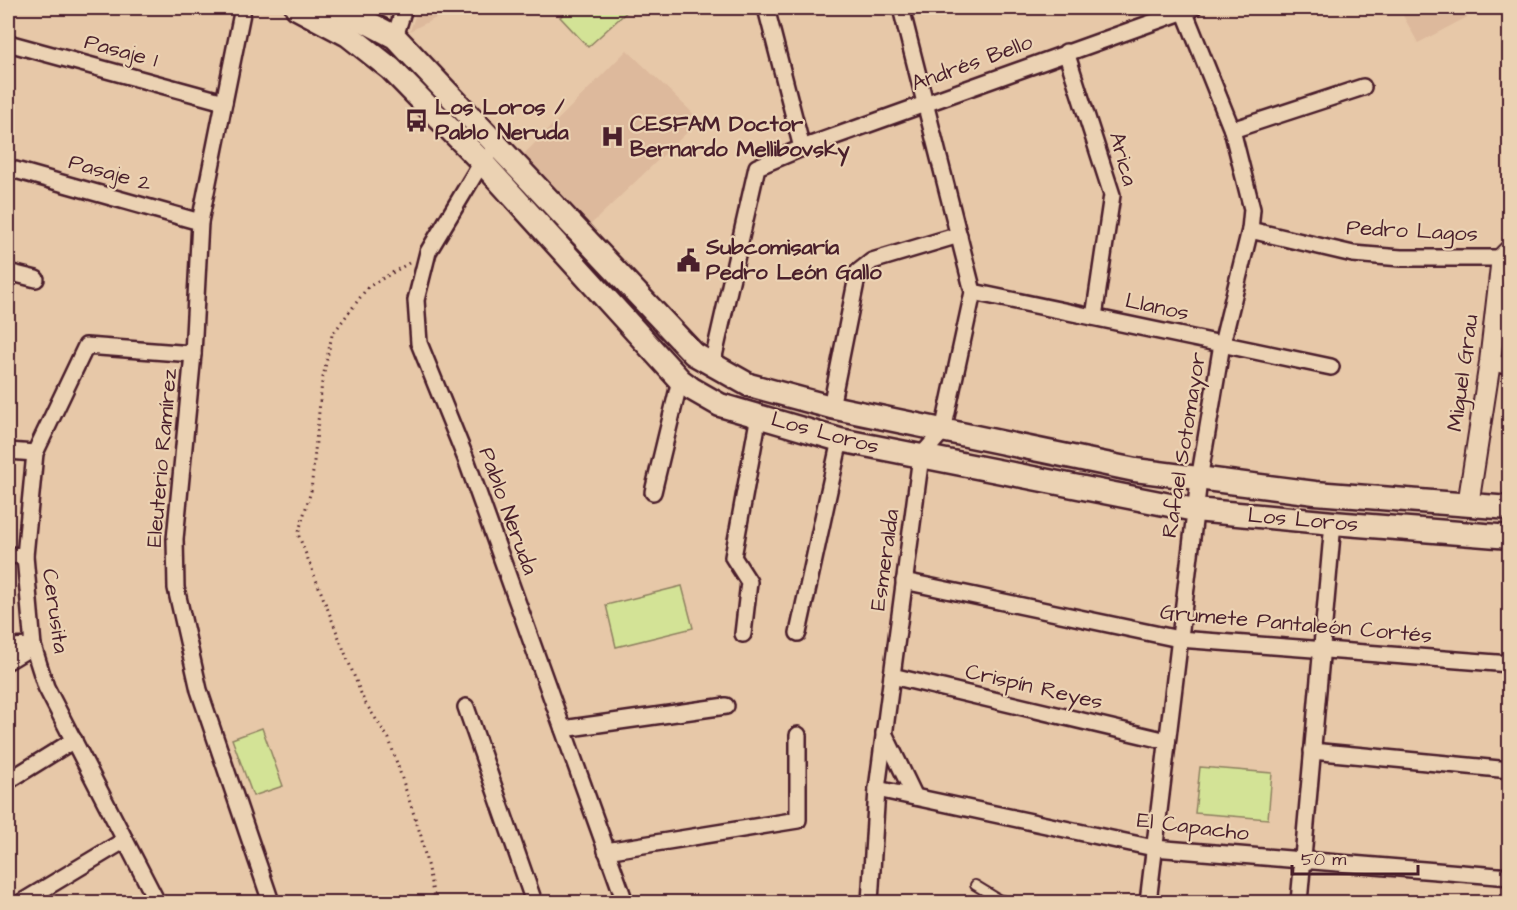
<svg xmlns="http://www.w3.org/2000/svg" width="1517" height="910" viewBox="0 0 1517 910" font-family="'Architects Daughter',sans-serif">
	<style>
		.built { fill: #ddb99c }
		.green { fill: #d3e396; stroke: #8e8160; stroke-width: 1.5 }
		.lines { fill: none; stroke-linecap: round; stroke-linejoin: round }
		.service-casing { stroke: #4a1f2b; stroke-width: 12 }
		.minor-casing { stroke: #4a1f2b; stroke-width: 20 }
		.tertiary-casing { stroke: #4a1f2b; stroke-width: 24 }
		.secondary-casing { stroke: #4a1f2b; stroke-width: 27 }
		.path { stroke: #4a1f2b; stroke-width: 3; stroke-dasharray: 1.5 4.5; stroke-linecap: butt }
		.service { stroke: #ebd2b3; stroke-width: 8 }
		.minor { stroke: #ebd2b3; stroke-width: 15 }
		.tertiary { stroke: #ebd2b3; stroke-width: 20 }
		.secondary { stroke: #ebd2b3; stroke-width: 22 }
		.labels { text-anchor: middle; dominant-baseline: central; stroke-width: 4.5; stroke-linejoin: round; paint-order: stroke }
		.street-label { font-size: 22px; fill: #4a1f2b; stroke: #ebd2b3 }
		.poi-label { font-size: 22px; font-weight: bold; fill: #4a1f2b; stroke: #ebd2b3; text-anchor: start }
	</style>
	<rect width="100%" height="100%" fill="#e7c8a8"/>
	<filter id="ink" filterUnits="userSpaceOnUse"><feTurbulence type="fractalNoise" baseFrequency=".0167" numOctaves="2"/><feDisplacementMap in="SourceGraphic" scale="12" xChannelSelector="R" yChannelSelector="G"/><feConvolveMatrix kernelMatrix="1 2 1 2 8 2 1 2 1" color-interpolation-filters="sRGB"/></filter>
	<g filter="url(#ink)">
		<g class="built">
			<path d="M418,8H456L410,31Z"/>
			<path d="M1399,8H1473V14L1418,43Z"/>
			<path d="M627,50L700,120L587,228L524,154Z"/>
		</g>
		<g class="green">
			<path d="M571,8H631L588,47L560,17Z"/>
			<path d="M682,586L693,628L616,647L606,605Z"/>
			<path d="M262,728L283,786L253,796L232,739Z"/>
			<path d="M1200,767L1272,773L1268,819L1195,813Z"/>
		</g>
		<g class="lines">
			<defs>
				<path id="service" d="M975,885L998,899L1011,902"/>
				<g id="minor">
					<path d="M243,8L200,222L193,354L175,539L176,588L199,690L271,902"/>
					<path d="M395,37L404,8"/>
					<path d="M8,43L224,102"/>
					<path d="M1066,52L1112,195L1094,317"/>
					<path d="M1232,130L1363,87"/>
					<path d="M802,148L1193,8"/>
					<path d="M487,157L482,162L428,252L416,300L419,343L466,459L625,902"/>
					<path d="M8,168L200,222"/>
					<path d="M1250,230L1353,254L1401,258H1510"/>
					<path d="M8,272L36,279"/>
					<path d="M973,292L1331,367"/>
					<path d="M1490,362L1510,367"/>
					<path d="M712,365L757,167L802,148L766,8"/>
					<path d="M831,407L858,272L872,261L959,235"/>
					<path d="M8,451L35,453"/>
					<path d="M653,492L680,380"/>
					<path d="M8,555L25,556"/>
					<path d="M904,581L1179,639L1510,664"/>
					<path d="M798,633L840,440"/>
					<path d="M743,634L749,582L733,557L759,415"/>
					<path d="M8,647L33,646"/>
					<path d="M8,661L33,646"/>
					<path d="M892,676L1167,741"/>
					<path d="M466,707L534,902"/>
					<path d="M563,729L726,706"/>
					<path d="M884,733L915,797"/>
					<path d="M1312,751L1510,770"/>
					<path d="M8,781L74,740"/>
					<path d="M877,789L1154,848L1510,877"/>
					<path d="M606,851L798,820V735"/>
					<path d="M22,902L125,840"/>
					<path d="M157,902L46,687L33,646L25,556L35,453L86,346L193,354"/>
					<path d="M870,902L877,789L921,456L943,431L973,292L901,8"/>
					<path d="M1148,902L1199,480L1222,344L1250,230L1252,209L1232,130L1183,8"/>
					<path d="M1299,902L1333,523"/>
				</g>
				<path id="tertiary" d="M1468,505L1490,362L1502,258L1510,250"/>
				<g id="secondary">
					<path d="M297,8L348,35L391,69L482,162L680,380L692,389L720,405L840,440L1195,510L1333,523L1510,537"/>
					<path d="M340,8L395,37L694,354L749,385L831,407L1135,470L1315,493L1510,508"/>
				</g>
			</defs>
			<use href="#service" class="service-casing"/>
			<use href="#minor" class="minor-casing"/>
			<use href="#tertiary" class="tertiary-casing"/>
			<use href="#secondary" class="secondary-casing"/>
			<path class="path" d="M409,263L368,287L332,335L322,382L311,491L298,534L364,701L389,739L421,836L435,902"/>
			<use href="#service" class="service"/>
			<use href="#minor" class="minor"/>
			<use href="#tertiary" class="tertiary"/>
			<use href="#secondary" class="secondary"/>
		</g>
	</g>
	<defs>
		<symbol id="bus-bare" viewBox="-9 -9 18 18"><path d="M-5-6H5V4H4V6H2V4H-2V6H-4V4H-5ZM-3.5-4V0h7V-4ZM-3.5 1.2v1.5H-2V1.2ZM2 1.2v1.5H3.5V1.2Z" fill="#4a1f2b" stroke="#ebd2b3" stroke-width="2.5" paint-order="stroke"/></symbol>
		<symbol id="hospital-bare" viewBox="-9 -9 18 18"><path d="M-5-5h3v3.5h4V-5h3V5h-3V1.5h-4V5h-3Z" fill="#4a1f2b" stroke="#ebd2b3" stroke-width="2.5" paint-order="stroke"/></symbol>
		<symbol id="civic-bare" viewBox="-9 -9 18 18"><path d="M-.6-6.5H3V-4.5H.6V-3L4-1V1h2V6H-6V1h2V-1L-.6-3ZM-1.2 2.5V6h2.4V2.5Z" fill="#4a1f2b" stroke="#ebd2b3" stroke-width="2.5" paint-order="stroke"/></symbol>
	</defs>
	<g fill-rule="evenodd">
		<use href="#bus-bare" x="400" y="104" width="33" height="33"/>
		<use href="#hospital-bare" x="596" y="120" width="33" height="33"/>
		<use href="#civic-bare" x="672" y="244" width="33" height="33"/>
	</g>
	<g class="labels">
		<g class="street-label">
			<text transform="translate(121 51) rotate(15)">Pasaje 1</text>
			<text transform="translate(972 63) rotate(-20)">Andrés Bello</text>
			<text transform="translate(1123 159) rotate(75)">Arica</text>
			<text transform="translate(110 173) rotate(16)">Pasaje 2</text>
			<text transform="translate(1412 231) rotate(3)">Pedro Lagos</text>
			<text transform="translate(1157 307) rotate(12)">Llanos</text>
			<text transform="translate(1463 373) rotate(-82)">Miguel Grau</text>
			<text transform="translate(825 433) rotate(15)">Los Loros</text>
			<text transform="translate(1184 445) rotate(-81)">Rafael Sotomayor</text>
			<text transform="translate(162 458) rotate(-85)">Eleuterio Ramírez</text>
			<text transform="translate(508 511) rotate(70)">Pablo Neruda</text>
			<text transform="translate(1303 520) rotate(5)">Los Loros</text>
			<text transform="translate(885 560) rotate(-82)">Esmeralda</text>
			<text transform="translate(55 611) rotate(82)">Cerusita</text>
			<text transform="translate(1296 624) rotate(5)">Grumete Pantaleón Cortés</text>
			<text transform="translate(1034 687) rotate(13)">Crispín Reyes</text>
			<text transform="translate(1193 827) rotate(7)">El Capacho</text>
		</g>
		<g class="poi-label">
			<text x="435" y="107">Los Loros /<tspan x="435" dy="25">Pablo Neruda</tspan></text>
			<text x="630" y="124">CESFAM Doctor<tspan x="630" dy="25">Bernardo Mellibovsky</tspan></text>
			<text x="706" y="247">Subcomisaría<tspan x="706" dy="25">Pedro León Gallo</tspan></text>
		</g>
	</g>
	<rect width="1517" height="910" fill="none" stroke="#ebd2b3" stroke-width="30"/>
	<rect x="15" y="15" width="1487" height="880" fill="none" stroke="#4a1f2b" stroke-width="2" filter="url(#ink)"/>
	<path d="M1292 865v9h126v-9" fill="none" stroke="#4a1f2b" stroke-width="3"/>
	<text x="1301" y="865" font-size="18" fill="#4a1f2b" stroke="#ebd2b3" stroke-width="4.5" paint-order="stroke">50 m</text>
</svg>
